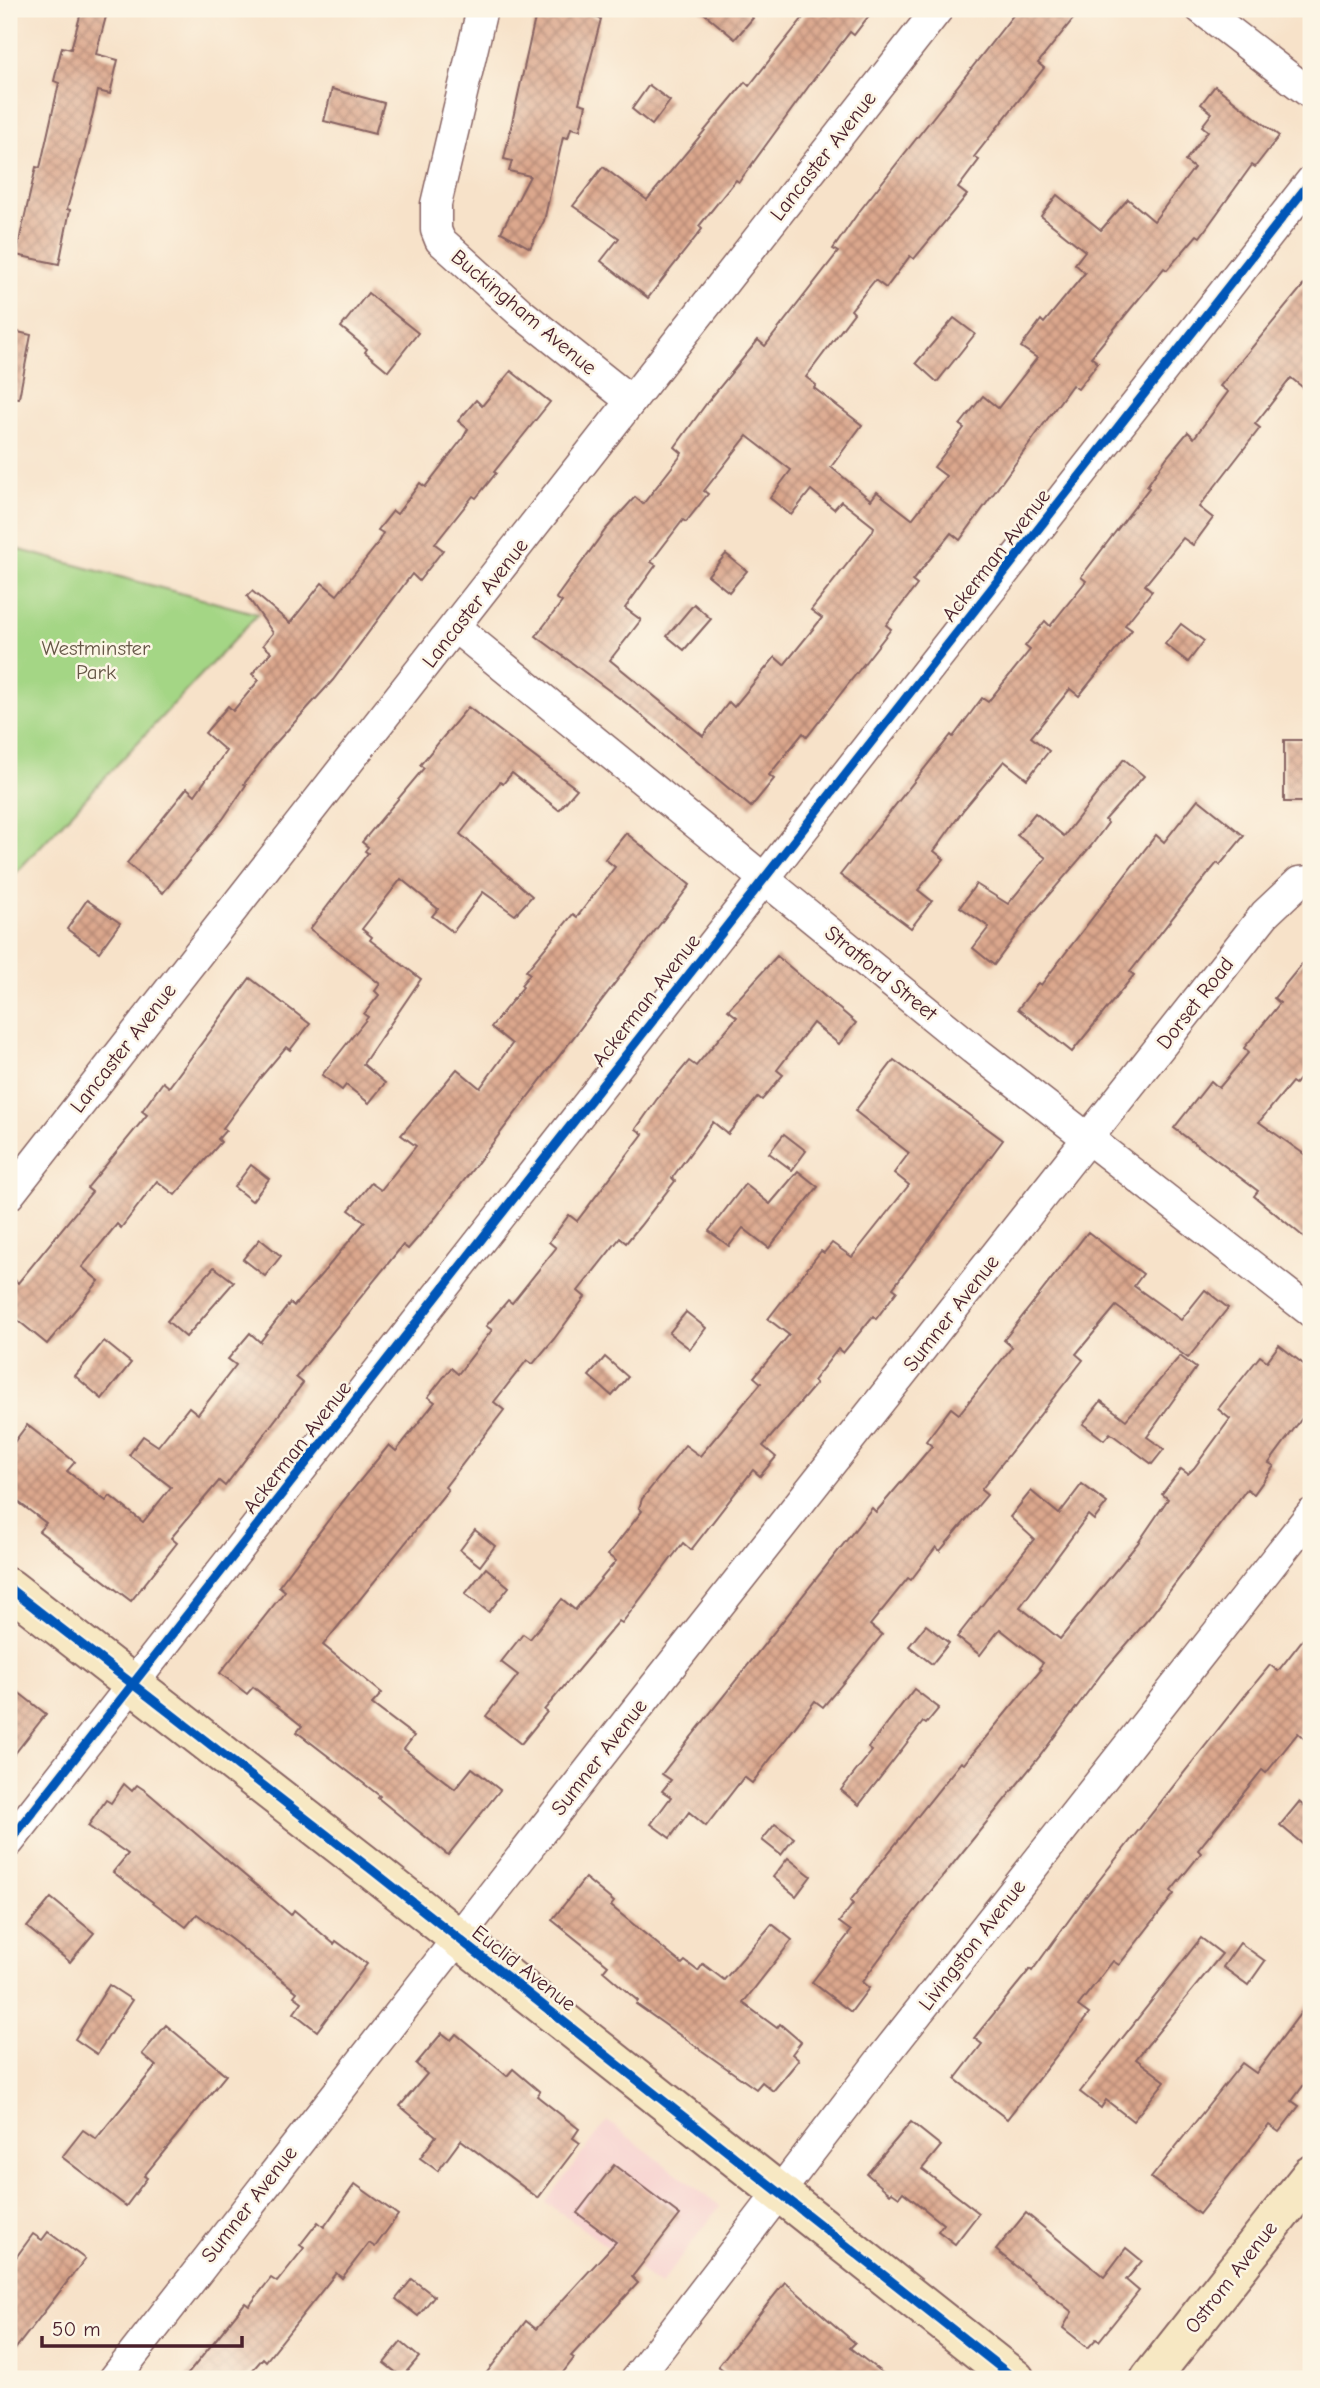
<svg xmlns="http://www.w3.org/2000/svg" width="1320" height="2388" viewBox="0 0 1320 2388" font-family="'Comic Neue',sans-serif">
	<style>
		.built { fill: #f7d0cf }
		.green { fill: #a4d685; stroke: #777a58; stroke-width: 2 }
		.building { fill: url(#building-cross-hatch); fill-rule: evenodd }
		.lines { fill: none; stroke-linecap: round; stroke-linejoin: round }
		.street-casing { stroke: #876362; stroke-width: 33 }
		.secondary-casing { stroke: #876362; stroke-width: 42 }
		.street { stroke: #fff; stroke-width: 30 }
		.secondary { stroke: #f7e8c3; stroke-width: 38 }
		.cycleway-casing { stroke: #fcf5e5; stroke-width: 13 }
		.cycleway { stroke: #0057b8; stroke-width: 9 }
		.labels { text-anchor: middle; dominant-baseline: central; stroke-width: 5; stroke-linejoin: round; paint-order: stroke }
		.street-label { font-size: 21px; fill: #4a1f2b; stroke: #fcf5e5 }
		.park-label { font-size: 21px; fill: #655646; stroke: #fcf5e5 }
	</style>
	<defs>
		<pattern id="building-cross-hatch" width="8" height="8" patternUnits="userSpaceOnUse" patternTransform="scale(1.75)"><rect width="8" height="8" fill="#dba78d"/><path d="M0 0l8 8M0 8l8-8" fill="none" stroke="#b48773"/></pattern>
	</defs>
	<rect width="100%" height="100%" fill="#fcf5e5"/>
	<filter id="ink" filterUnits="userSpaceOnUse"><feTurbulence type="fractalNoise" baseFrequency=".0143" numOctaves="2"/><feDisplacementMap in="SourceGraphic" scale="14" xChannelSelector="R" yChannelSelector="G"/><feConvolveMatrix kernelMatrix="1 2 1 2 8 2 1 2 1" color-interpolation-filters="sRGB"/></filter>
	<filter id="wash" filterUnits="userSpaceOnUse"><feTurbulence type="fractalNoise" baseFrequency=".00686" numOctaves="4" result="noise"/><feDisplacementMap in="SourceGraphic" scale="28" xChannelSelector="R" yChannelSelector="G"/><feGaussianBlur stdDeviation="1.57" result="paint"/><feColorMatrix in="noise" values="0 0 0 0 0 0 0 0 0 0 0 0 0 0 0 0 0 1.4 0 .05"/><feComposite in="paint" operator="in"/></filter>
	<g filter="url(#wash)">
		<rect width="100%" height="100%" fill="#f7e2c9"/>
		<path class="built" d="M607,2121L720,2206L660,2285L546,2202Z"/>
		<path class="green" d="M9,547L258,614L9,880Z"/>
		<g id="blocks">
			<g class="building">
				<path d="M82,9H108L96,54L118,60L110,94L98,91L85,148L67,209L70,210L59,264L16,255L36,167L40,168L59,83L54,81L62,47L71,49Z"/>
				<path d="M537,9H592L590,16L601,19L579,103L586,105L580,130L571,128L568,138L563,137L544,221L530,248L501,232L530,176L509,171L512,161L504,159Z"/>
				<path d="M699,9H743L753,18L735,39Z"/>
				<path d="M810,9H874L854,35L850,32L814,79L739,182L736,180L699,226L702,229L648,298L601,261L619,238L573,206L603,167L647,200L745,82L749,86Z"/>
				<path d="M1018,9H1081L1038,63L1044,68L974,157L979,160L958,188L967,195L914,259L910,256L886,288L875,280L851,310L854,313L806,377L816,385L814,388L862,425L831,467L871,500L877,492L912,519L946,476L934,467L964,428L960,425L983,396L998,408L1037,358L1021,347L1041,320L1044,323L1085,273L1075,264L1085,251L1041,216L1057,195L1101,230L1128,199L1154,221L1194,168L1185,161L1208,131L1202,126L1212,113L1201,104L1215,86L1279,136L1255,167L1252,165L1200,237L1197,235L1167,270L1164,268L1091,357L1098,363L1078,389L1072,385L960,540L951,533L912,581L917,585L886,625L891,629L807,737L803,733L769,775L774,779L751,807L634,709L536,636L562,602L556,598L606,529L635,497L643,504L679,458L682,453L675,447L706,404L758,340L765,346L838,252L833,249L858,213ZM747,436L791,470L770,498L791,515L811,490L834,509L841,501L874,527L873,531L811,610L822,618L784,665L775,657L734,707L729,702L703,736L610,660L641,620L625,608L656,565L651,562L683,520L686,522L708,494L704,491Z"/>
				<path d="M649,85L670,101L652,125L632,109Z"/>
				<path d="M332,89L384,103L375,134L324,121Z"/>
				<path d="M1311,276V394L1291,378L1255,424L1260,428L1199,507L1213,518L1193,545L1183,538L1145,585L1152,591L1125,625L1132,630L1079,696L1070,689L1031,737L1049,751L1027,779L1004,761L964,809L934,851L944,859L918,890L932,901L911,928L840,875L951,735L953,737L982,698L988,702L1030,650L1025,646L1045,621L1050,626L1086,581L1081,577L1149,488L1147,486L1167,457L1188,432L1194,438L1228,392L1220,386Z"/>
				<path d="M368,293L418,333L388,371L365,352L367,349L341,327Z"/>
				<path d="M954,318L975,334L937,382L916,363Z"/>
				<path d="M9,330L31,335L19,398L9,397Z"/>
				<path d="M511,371L550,402L494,472L496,473L476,498L473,496L435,544L443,550L419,581L412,574L333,680L273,746L244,784L246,785L223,819L163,893L127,863L187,788L195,795L226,751L205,733L228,706L233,711L259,680L252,674L271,652L263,645L273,633L247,596L252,591L290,623L322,583L337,595L376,546L383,533L378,530L393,511L397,514L420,483L425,487L463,438L468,429L458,421L476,400L482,406Z"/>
				<path d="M726,554L747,571L729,592L708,575Z"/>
				<path d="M694,604L711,619L684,650L667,636Z"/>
				<path d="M1181,624L1204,641L1188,662L1165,644Z"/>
				<path d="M468,707L577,789L559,810L512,773L503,784L500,782L460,834L532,896L515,915L483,892L453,932L432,916L438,909L401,879L362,929L372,937L370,940L421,979L363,1064L385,1083L369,1103L346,1085L342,1090L322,1075L368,1017L364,1014L379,995L375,991L380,984L310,929L368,853L365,851L368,847L362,842L424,768L420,765Z"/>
				<rect x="1284" y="740" width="27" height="62"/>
				<path d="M1124,759L1144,776L1105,820L1108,823L1091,846L1028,919L994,965L973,948L989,927L960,907L976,884L1008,904L1046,858L1017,835L1035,813L1064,836Z"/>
				<path d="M1198,799L1244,836L1220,865L1217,863L1181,907L1130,972L1134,975L1072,1052L1018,1009L1038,983L1041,985L1156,835L1164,842Z"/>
				<path d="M626,833L690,885L436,1217L408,1249L403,1245L296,1377L303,1383L225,1486L219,1481L171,1538L177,1543L131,1601L39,1531L46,1523L9,1495V1449L27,1425L75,1462L67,1471L106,1501L110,1496L143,1522L171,1487L129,1455L143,1436L158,1446L189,1407L198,1414L236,1365L228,1359L250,1333L260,1342L290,1303L294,1306L326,1269L365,1222L349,1210L371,1183L381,1190L416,1146L401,1135L457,1069L480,1088L512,1044L491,1027L523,987L521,985L530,974L526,971L573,914L577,917L615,867L605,859Z"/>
				<path d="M87,900L120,923L99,952L67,929Z"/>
				<path d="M1311,953V1065L1295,1084L1292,1082L1259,1122L1311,1159V1243L1254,1196L1258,1191L1174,1128L1211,1081L1219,1088L1249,1052L1244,1048L1280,1003L1274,998Z"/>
				<path d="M777,956L856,1023L839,1044L813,1023L777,1070L783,1075L762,1100L758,1097L728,1134L713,1122L672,1178L675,1181L640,1226L626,1243L620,1238L578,1291L585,1297L554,1339L533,1364L527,1360L494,1402L504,1410L445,1487L448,1490L323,1645L382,1693L372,1704L414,1736L404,1749L455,1789L472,1768L500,1790L448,1855L378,1798L380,1796L297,1732L302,1726L253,1687L247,1694L220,1673L285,1591L279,1586L336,1510L389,1445L396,1451L435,1402L428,1397L451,1368L458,1374L492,1330L486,1326L508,1300L512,1303L556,1248L549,1242L569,1215L577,1221L643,1134L636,1129L657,1099L689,1061L696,1066L737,1017L728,1010Z"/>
				<path d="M250,978L310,1024L290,1050L286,1047L260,1078L223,1128L226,1130L218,1139L221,1142L175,1195L157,1181L121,1228L117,1224L82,1267L99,1281L47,1344L9,1313V1275L18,1283L92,1192L87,1188L147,1115L142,1111L163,1082L169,1087Z"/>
				<path d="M894,1060L1003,1140L893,1288L897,1291L876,1319L873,1316L843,1353L838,1349L813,1381L816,1384L763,1446L776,1457L760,1476L753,1470L691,1550L683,1543L622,1623L619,1621L544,1710L547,1712L521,1744L486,1716L518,1675L501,1662L523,1634L530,1639L562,1599L575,1610L616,1561L608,1555L642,1511L639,1508L642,1499L685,1445L700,1456L761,1383L754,1377L789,1335L768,1319L821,1251L824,1253L832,1243L852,1257L909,1185L894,1173L909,1153L855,1111Z"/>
				<path d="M784,1134L806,1151L792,1170L769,1153Z"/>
				<path d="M251,1165L269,1179L252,1201L234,1187Z"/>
				<path d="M798,1171L818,1187L769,1248L743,1228L729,1246L709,1231L745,1184L770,1204Z"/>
				<path d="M1088,1232L1143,1274L1134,1286L1181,1320L1205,1290L1228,1308L1188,1358L1116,1306L1076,1354L1083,1360L981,1490L987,1495L940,1551L936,1547L911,1580L908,1578L870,1625L882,1635L858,1665L823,1707L815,1701L752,1783L744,1777L706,1826L689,1812L670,1838L651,1824L671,1797L662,1791L671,1780L662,1774L872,1508L876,1512L932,1446L926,1441L951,1408L959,1414L1012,1347L1004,1340Z"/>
				<path d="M260,1239L281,1256L265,1276L243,1259Z"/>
				<path d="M214,1267L234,1282L186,1337L167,1321Z"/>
				<path d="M686,1312L706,1328L690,1349L669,1333Z"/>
				<path d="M104,1341L131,1363L102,1399L75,1376Z"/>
				<path d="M1279,1345L1311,1370V1406L1269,1463L1274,1466L1254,1494L1247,1489L1149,1618L1102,1673L1040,1756L914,1912L862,1982L869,1988L851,2012L812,1982L851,1931L839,1922L853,1904L850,1901L961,1762L964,1764L1041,1670L1039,1668L1043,1663L1000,1629L980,1655L957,1637L1034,1539L1010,1517L1031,1491L1059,1514L1082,1484L1107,1503L1094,1520L1088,1515L1020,1607L1060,1639L1138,1543L1168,1499L1162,1494L1181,1469L1188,1474L1194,1468L1230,1419L1218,1409L1260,1356L1267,1361Z"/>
				<path d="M1180,1356L1196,1368L1147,1437L1164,1449L1152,1464L1110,1433L1104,1440L1083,1424L1101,1401L1126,1420Z"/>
				<path d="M605,1357L628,1377L612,1396L589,1376Z"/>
				<path d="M475,1530L495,1546L480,1566L460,1550Z"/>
				<path d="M486,1568L509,1587L489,1612L465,1594Z"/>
				<path d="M926,1625L949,1643L932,1664L909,1646Z"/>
				<path d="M1311,1629V1745L1298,1733L1266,1773L1262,1770L1198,1850L1201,1853L1171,1891L1174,1894L1119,1965L1113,1961L1078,2006L1089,2014L1007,2119L955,2079L982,2044L974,2038L1030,1969L1032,1971L1085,1898L1247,1693L1270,1665L1278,1671Z"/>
				<path d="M9,1685L46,1714L9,1761Z"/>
				<path d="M914,1689L939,1708L926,1724L923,1722L859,1805L841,1790L872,1751L868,1748Z"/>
				<path d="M124,1784L132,1791L137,1785L146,1791L291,1915L294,1910L334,1944L336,1941L367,1964L317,2031L294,2013L302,2002L294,1996L297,1992L232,1940L197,1914L186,1927L113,1872L128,1854L88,1826L106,1800L111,1803Z"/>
				<path d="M1299,1802L1311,1812V1851L1280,1825Z"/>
				<path d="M775,1824L794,1838L781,1855L762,1840Z"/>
				<path d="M788,1858L811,1876L796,1896L773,1877Z"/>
				<path d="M585,1878L614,1902L611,1906L682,1964L685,1961L698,1971L703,1964L724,1980L772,1924L792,1940L743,2003L777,2028L780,2024L801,2042L792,2054L799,2060L773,2091L762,2082L756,2089L636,2004L638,2001L603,1971L608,1965L552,1920Z"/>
				<path d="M51,1898L94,1933L70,1962L27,1927Z"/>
				<path d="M1201,1938L1222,1954L1136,2059L1165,2081L1133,2121L1106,2100L1101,2108L1080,2092Z"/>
				<path d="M1240,1943L1265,1961L1248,1985L1223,1967Z"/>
				<path d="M109,1985L132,2000L97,2054L75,2039Z"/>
				<path d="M1311,1999V2075L1292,2101L1299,2106L1279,2132L1269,2125L1199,2214L1151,2178L1242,2063L1256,2073Z"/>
				<path d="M166,2025L226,2075L144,2176L147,2178L126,2206L62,2157L83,2130L96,2139L156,2066L142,2054Z"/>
				<path d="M442,2033L451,2040L456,2034L507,2076L513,2069L540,2092L537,2096L579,2129L573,2138L580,2143L538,2198L461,2140L438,2171L420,2158L436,2136L400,2106L427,2074L416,2064Z"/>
				<path d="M911,2122L941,2146L922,2169L979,2213L955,2244L938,2231L943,2224L903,2192L899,2197L892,2192L890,2194L867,2174Z"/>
				<path d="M614,2165L680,2215L632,2277L638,2283L571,2356L574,2358L558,2379H482L526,2321L536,2329L616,2242L577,2213Z"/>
				<path d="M355,2184L398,2215L375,2247L369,2243L342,2278L336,2273L266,2361L263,2358L245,2379H184L245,2303L249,2306L271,2278L277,2282L304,2248L300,2245L318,2222L324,2227Z"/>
				<path d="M1026,2213L1104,2277L1126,2248L1142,2261L1126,2280L1139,2291L1099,2341L1096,2339L1088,2348L1063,2328L1072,2312L996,2250Z"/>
				<path d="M48,2232L85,2259L9,2357V2267L33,2234L42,2240Z"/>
				<path d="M412,2279L434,2296L418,2316L396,2299Z"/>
				<path d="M785,2282L855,2343L850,2348L890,2379H735L718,2366Z"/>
				<path d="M401,2342L419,2357L402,2377L384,2363Z"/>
			</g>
		</g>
	</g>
	<g filter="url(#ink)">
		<use href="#blocks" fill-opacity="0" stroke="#876362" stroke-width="2"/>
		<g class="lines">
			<defs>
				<g id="street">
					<path d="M482,9L436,204V230L440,240L522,314L631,401"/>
					<path d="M1201,9L1311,94"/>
					<path d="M456,628L973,1049L1311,1312"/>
					<path d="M9,1195L938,9"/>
					<path d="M9,1842L1311,181"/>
					<path d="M114,2379L636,1710L1265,914L1299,882L1311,881"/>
					<path d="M636,2379L880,2061L1311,1514"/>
				</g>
				<g id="secondary">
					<path d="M9,1588L372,1870L1015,2379"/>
					<path d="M1150,2379L1311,2175"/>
				</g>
			</defs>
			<use href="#street" class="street-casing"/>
			<use href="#secondary" class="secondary-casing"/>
			<use href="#street" class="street"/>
			<use href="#secondary" class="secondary"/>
			<defs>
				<g id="cycleway">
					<path d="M9,1588L372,1870L1015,2379"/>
					<path d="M9,1842L1311,181"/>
				</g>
			</defs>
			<use href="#cycleway" class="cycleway-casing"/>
			<use href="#cycleway" class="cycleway"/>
		</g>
	</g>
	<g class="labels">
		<g class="street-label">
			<text transform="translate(823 156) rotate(-52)">Lancaster Avenue</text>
			<text transform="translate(524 312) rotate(40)">Buckingham Avenue</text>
			<text transform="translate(996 555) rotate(-52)">Ackerman Avenue</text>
			<text transform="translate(475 603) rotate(-52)">Lancaster Avenue</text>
			<text transform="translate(881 973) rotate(39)">Stratford Street</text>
			<text transform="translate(646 1000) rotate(-52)">Ackerman Avenue</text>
			<text transform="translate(1195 1003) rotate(-52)">Dorset Road</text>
			<text transform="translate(123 1048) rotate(-52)">Lancaster Avenue</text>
			<text transform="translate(951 1313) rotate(-52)">Sumner Avenue</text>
			<text transform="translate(297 1447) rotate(-52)">Ackerman Avenue</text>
			<text transform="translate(599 1757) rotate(-52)">Sumner Avenue</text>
			<text transform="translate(972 1945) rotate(-52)">Livingston Avenue</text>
			<text transform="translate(524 1968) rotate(38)">Euclid Avenue</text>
			<text transform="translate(249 2204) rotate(-52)">Sumner Avenue</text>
			<text transform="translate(1231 2277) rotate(-52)">Ostrom Avenue</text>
		</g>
		<g class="park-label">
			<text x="96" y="648">Westminster<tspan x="96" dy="24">Park</tspan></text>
		</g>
	</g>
	<rect width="1320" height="2388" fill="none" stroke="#fcf5e5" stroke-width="35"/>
	<path d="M42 2336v10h200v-10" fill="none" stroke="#4a1f2b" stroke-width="3.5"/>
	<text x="52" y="2336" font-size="21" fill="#4a1f2b" stroke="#fcf5e5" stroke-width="5" paint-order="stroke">50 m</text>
</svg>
